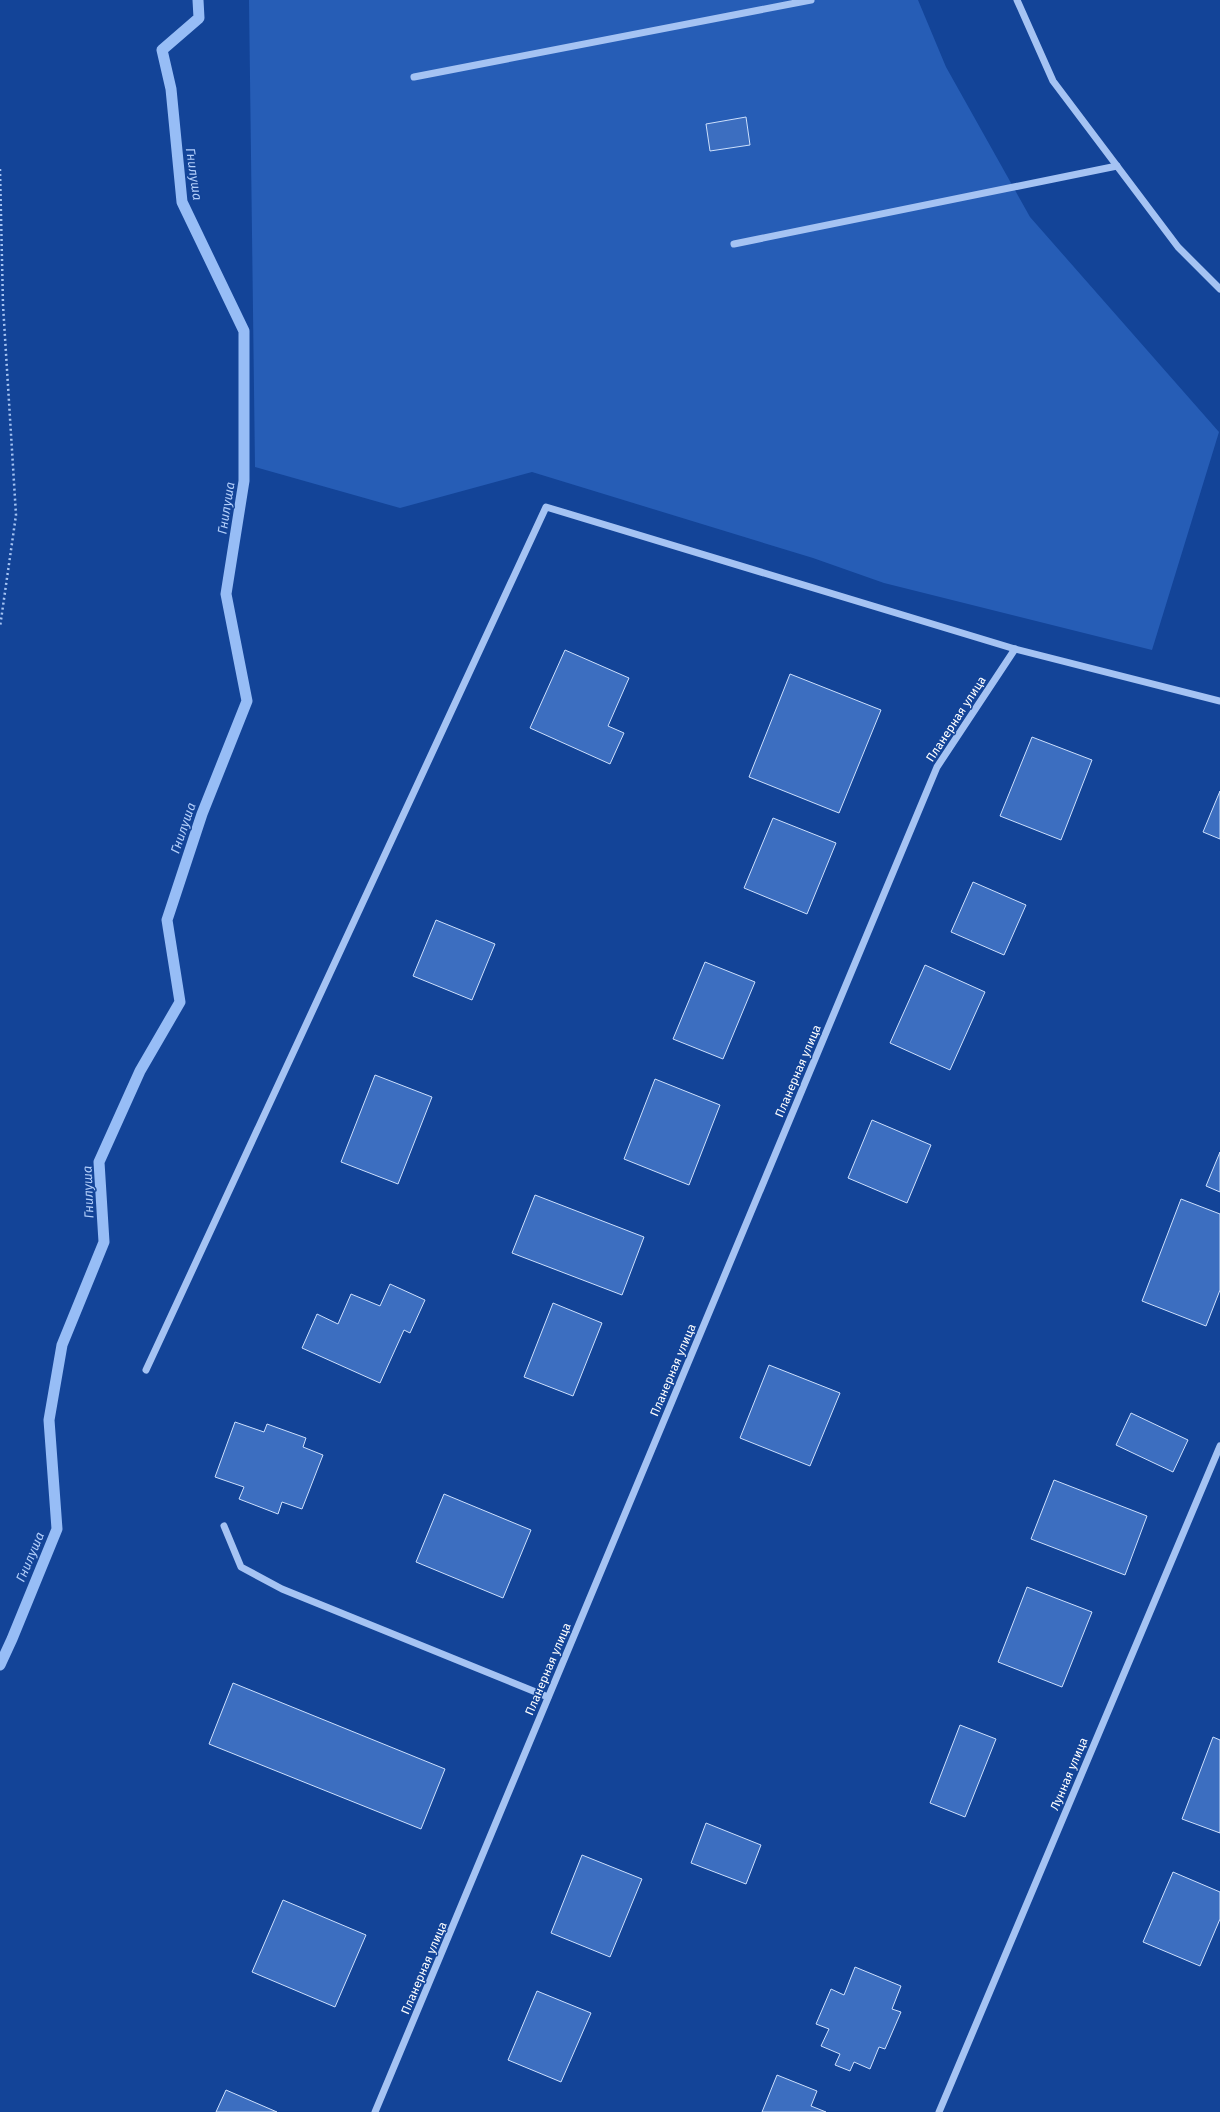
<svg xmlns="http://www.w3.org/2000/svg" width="1220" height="2112" viewBox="0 0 1220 2112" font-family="'Fira Sans',sans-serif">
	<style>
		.green { fill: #265db6 }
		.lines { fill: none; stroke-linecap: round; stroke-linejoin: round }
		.stream { stroke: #97bdf6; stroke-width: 11 }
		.building { fill: #3c6ec0; stroke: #cde0fd }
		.path { stroke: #a5c3f3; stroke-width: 2.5; stroke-dasharray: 2 3; stroke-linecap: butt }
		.minor { stroke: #a5c3f3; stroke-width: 7 }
		.labels { text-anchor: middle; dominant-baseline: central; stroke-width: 3; stroke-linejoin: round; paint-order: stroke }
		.street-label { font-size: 12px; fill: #fff; stroke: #134498 }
		.water-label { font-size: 13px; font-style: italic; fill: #b2cefa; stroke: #134498 }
	</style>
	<rect width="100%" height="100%" fill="#134498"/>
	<path class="green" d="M249,0H918L946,67L1030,217L1219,432L1152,650L884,583L813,558L532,472L400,508L255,467Z"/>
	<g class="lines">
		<path class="stream" d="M0,1665L12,1639L57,1529L49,1420L62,1345L104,1242L99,1162L140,1071L180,1002L167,920L202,814L247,701L226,594L244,481V331L182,202L171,89L162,50L199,18L198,0"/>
	</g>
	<g class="building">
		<path d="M746,117L750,145L710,151L706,124Z"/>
		<path d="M565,650L629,678L608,726L624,733L610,764L530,728Z"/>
		<path d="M790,674L881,710L839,813L749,777Z"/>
		<path d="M1032,737L1092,760L1061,840L1000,816Z"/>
		<path d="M1220,791V839L1203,832Z"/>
		<path d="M773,818L836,843L807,914L744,888Z"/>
		<path d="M973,882L1026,905L1004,955L951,932Z"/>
		<path d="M436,920L495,944L472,1000L413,976Z"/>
		<path d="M705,962L755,982L723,1059L673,1039Z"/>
		<path d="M925,965L985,992L950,1070L890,1043Z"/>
		<path d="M375,1075L432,1097L398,1184L341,1162Z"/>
		<path d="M655,1079L720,1105L689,1185L624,1159Z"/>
		<path d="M872,1120L931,1145L907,1203L848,1178Z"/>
		<path d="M1220,1152V1192L1206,1186Z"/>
		<path d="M535,1195L644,1237L622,1295L512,1253Z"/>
		<path d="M1181,1199L1220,1214V1290L1206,1326L1142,1301Z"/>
		<path d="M390,1284L425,1300L410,1333L404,1330L380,1383L302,1348L317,1314L338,1324L351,1294L380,1306Z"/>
		<path d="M553,1303L602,1323L573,1396L524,1377Z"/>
		<path d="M769,1365L840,1393L810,1466L740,1438Z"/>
		<path d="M1131,1413L1188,1440L1173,1472L1116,1445Z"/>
		<path d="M235,1422L264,1432L267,1424L306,1438L303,1447L323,1455L302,1509L282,1502L278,1514L239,1499L244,1487L215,1477Z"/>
		<path d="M1054,1480L1147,1516L1125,1575L1031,1539Z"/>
		<path d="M444,1494L531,1530L503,1598L416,1562Z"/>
		<path d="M1027,1587L1092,1612L1062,1687L998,1662Z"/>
		<path d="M233,1683L445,1769L421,1829L209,1744Z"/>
		<path d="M960,1725L996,1739L965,1817L930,1803Z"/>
		<path d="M1213,1737L1220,1740V1833L1182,1819Z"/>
		<path d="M706,1823L761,1845L746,1884L691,1863Z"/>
		<path d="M582,1855L642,1879L610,1957L551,1933Z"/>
		<path d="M1173,1872L1220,1892V1919L1200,1966L1143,1942Z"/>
		<path d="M283,1900L366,1935L335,2007L252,1972Z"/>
		<path d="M855,1967L901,1986L892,2009L901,2012L885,2049L879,2047L870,2069L854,2062L850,2071L835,2065L840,2054L821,2046L829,2029L816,2024L831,1989L844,1995Z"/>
		<path d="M537,1991L591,2013L561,2082L508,2060Z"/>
		<path d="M777,2075L817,2091L811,2106L826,2112H762Z"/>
		<path d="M226,2090L277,2112H216Z"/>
	</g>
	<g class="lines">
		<path class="path" d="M0,169L3,305L16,515L0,627"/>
		<g class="minor">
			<path d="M1017,0L1053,81L1178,247L1220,289"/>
			<path d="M414,77L811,0"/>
			<path d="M734,244L1117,166"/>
			<path d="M146,1370L546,507L1015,649L1220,701"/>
			<path d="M224,1526L241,1567L282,1589L548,1697"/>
			<path d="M375,2112L937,767L1015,649"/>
			<path d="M939,2112L1220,1446"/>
		</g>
	</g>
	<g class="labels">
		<g class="street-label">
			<text transform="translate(956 719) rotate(-57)">Планерная улица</text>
			<text transform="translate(798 1071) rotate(-67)">Планерная улица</text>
			<text transform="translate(673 1370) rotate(-67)">Планерная улица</text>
			<text transform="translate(548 1669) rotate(-67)">Планерная улица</text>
			<text transform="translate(1069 1774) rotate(-67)">Лунная улица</text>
			<text transform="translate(424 1968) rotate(-67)">Планерная улица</text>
		</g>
		<g class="water-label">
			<text transform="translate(194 174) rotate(82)">Гнилуша</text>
			<text transform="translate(226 508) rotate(-81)">Гнилуша</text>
			<text transform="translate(183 828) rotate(-71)">Гнилуша</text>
			<text transform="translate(88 1192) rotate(-92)">Гнилуша</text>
			<text transform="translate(30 1557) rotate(-67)">Гнилуша</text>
		</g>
	</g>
</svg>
